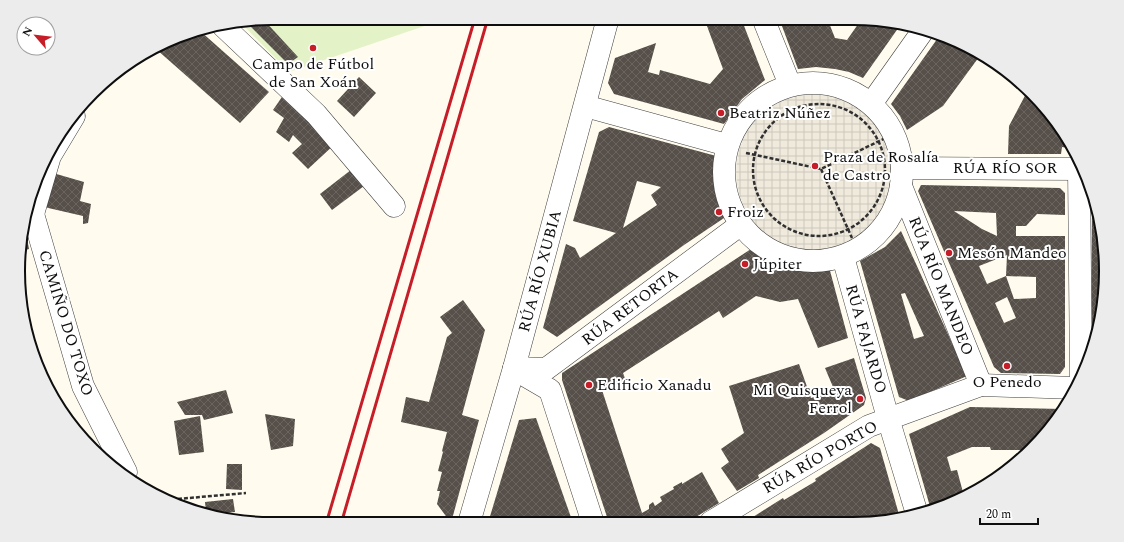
<svg xmlns="http://www.w3.org/2000/svg" width="1124" height="542" viewBox="0 0 1124 542" font-family="Spectral,serif">
	<style>
		.pitch { fill: #e4f2c8 }
		.plaza { fill: url(#plaza-grid) }
		.building { fill: url(#building-cross-hatch); fill-rule: evenodd }
		.lines { fill: none; stroke-linecap: round; stroke-linejoin: round }
		.minor-casing { stroke: #414141; stroke-width: 23 }
		.path { stroke: #303030; stroke-width: 2.5; stroke-dasharray: 4 2; stroke-linecap: butt }
		.minor { stroke: #fff; stroke-width: 22 }
		.rail { stroke: #c61e28; stroke-width: 3 }
		.poi-dot { fill: #c61e28; stroke: #fff; stroke-width: 1.5 }
		.labels { text-anchor: middle; dominant-baseline: central; stroke-width: 4; stroke-linejoin: round; paint-order: stroke }
		.poi-label { font-size: 16px; fill: #0e0e0e; stroke: #fff; text-anchor: start }
		.street-label { font-size: 16px; fill: #0e0e0e; stroke: #fff }
		.rim { fill: none; stroke: #0e0e0e; stroke-width: 2 }
	</style>
	<defs>
		<pattern id="plaza-grid" width="8" height="8" patternUnits="userSpaceOnUse"><rect width="8" height="8" fill="#f0eadd"/><path d="M0 4h8M4 0v8" fill="none" stroke="#cdc8bc"/></pattern>
		<pattern id="building-cross-hatch" width="8" height="8" patternUnits="userSpaceOnUse"><rect width="8" height="8" fill="#574f49"/><path d="M0 0l8 8M0 8l8-8" fill="none" stroke="#6a645f"/></pattern>
	</defs>
	<rect width="100%" height="100%" fill="#fffcef"/>
	<path class="pitch" d="M271,18H448L289,72L241,23Z"/>
	<circle class="plaza" cx="815" cy="172" r="79"/>
	<g class="building">
		<path d="M704,18H741L765,80L742,99L724,124L614,94L608,83L615,58L656,43L648,72L659,75L660,70L710,84L723,69Z"/>
		<path d="M779,18H827L835,38L847,40L861,20L899,27L863,78L849,72L835,69L816,67L798,69Z"/>
		<path d="M263,19L298,57L288,64L246,22Z"/>
		<path d="M199,30L269,92L240,123L156,49L189,32Z"/>
		<path d="M940,35L950,37L979,57L943,106L907,130L900,116L891,104Z"/>
		<path d="M359,77L376,93L354,117L337,101Z"/>
		<path d="M1028,90L1032,92L1069,148L1062,147L1061,154H1008L1009,126Z"/>
		<path d="M284,94L336,143L308,169L292,153L302,144L293,135L289,142L276,132L284,118L273,110Z"/>
		<path d="M609,127L720,157L718,179L720,197L727,216L684,245L557,337L543,328L566,244L575,248L580,258L616,233L573,221L599,132ZM637,181L661,187L651,195L657,205L623,228Z"/>
		<path d="M356,166L368,183L332,210L320,194Z"/>
		<path d="M53,173L84,182L80,201L91,204L88,223L83,224V216L44,207Z"/>
		<path d="M921,185L1060,188L1065,193V215L1037,214L1026,226H1016V236H1065V367L1060,374L1001,373L994,367L918,191ZM954,211L996,213L997,236L982,229ZM1007,255L1006,276L987,284L979,266ZM1006,276L1036,277V298L1014,299ZM1007,297L1016,318L1004,323L995,303Z"/>
		<path d="M1092,206L1106,271L1092,341H1091Z"/>
		<path d="M23,230L26,233L29,249L22,251Z"/>
		<path d="M901,231L967,376L909,401L899,397L860,261L885,247ZM905,293L924,336L914,339L901,294Z"/>
		<path d="M754,247L777,261L797,266L816,268L829,267L848,338L818,348L798,299L780,302L756,296L723,318L719,311L623,373L626,381L602,390L642,513L649,509V505L653,502L655,506L662,501L660,497L674,489L673,487L682,482V484L702,472L719,503L686,523H609L562,380V373Z"/>
		<path d="M463,300L485,330L462,415L479,420L451,523L437,504L440,491H437L442,472L438,471L443,452L442,451L447,432L401,422L406,397L429,402L447,337L452,333L440,317Z"/>
		<path d="M854,358L866,398L864,405L824,433L758,475L759,478L737,491L721,468L729,462L721,449L744,433L729,386L799,364L811,398L821,395V392L833,387L825,368Z"/>
		<path d="M226,390L233,413L204,420L202,415H185L177,402Z"/>
		<path d="M970,407L1063,409L1054,425L1029,450H991L990,447H972L947,457L951,471L957,470L964,496L950,505L931,510L909,434Z"/>
		<path d="M265,414L295,419L293,446L271,450Z"/>
		<path d="M200,416L204,452L179,455L174,421Z"/>
		<path d="M536,418L573,523H488L519,420Z"/>
		<path d="M871,443L880,448L900,518L886,522H745L783,498L784,500L816,481L815,479Z"/>
		<path d="M227,464H242V490L226,489Z"/>
		<path d="M233,499L235,512L226,513L227,515L206,511L205,502Z"/>
	</g>
	<g class="lines">
		<defs>
			<g id="minor">
				<path d="M763,18L790,85"/>
				<path d="M223,26L316,114L394,206"/>
				<circle cx="813" cy="172" r="89"/>
				<path d="M871,104L922,32"/>
				<path d="M585,106L727,145"/>
				<path d="M902,168L1083,169"/>
				<path d="M1079,169L1081,377"/>
				<path d="M901,186L981,385"/>
				<path d="M33,214L83,386L126,472"/>
				<path d="M33,214L50,156L74,116"/>
				<path d="M843,257L888,418L917,514"/>
				<path d="M514,368L546,369L740,225"/>
				<path d="M514,369L550,390L593,523"/>
				<path d="M711,522L869,426L981,385L1075,388"/>
				<path d="M469,523L514,368L608,18"/>
			</g>
		</defs>
		<use href="#minor" class="minor-casing"/>
		<g class="path">
			<circle cx="819" cy="170" r="66"/>
			<path d="M746,153L821,169L894,134"/>
			<path d="M821,169L852,238"/>
			<path d="M166,500L246,493"/>
		</g>
		<use href="#minor" class="minor"/>
		<g class="rail">
			<path d="M326,524L475,18"/>
			<path d="M341,524L488,18"/>
		</g>
	</g>
	<g class="poi-dot">
		<circle cx="313" cy="48" r="4"/>
		<circle cx="721" cy="113" r="4"/>
		<circle cx="815" cy="166" r="4"/>
		<circle cx="719" cy="212" r="4"/>
		<circle cx="949" cy="253" r="4"/>
		<circle cx="745" cy="264" r="4"/>
		<circle cx="1007" cy="366" r="4"/>
		<circle cx="589" cy="385" r="4"/>
		<circle cx="860" cy="399" r="4"/>
	</g>
	<g class="labels">
		<g class="poi-label">
			<text x="313" y="64" text-anchor="middle">Campo de Fútbol<tspan x="313" dy="18">de San Xoán</tspan></text>
			<text x="729" y="113">Beatriz Núñez</text>
			<text x="823" y="157">Praza de Rosalía<tspan x="823" dy="18">de Castro</tspan></text>
			<text x="727" y="212">Froiz</text>
			<text x="957" y="253">Mesón Mandeo</text>
			<text x="753" y="264">Júpiter</text>
			<text x="1007" y="382" text-anchor="middle">O Penedo</text>
			<text x="597" y="385">Edificio Xanadu</text>
			<text x="852" y="390" text-anchor="end">Mi Quisqueya<tspan x="852" dy="18">Ferrol</tspan></text>
		</g>
		<g class="street-label">
			<text x="1005" y="168">RÚA RÍO SOR</text>
			<text transform="translate(540 271) rotate(-75)">RÚA RÍO XUBIA</text>
			<text transform="translate(941 286) rotate(68)">RÚA RÍO MANDEO</text>
			<text transform="translate(630 307) rotate(-37)">RÚA RETORTA</text>
			<text transform="translate(66 323) rotate(73)">CAMIÑO DO TOXO</text>
			<text transform="translate(866 339) rotate(74)">RÚA FAJARDO</text>
			<text transform="translate(820 457) rotate(-30)">RÚA RÍO PORTO</text>
		</g>
	</g>
	<path d="M0 0H1124V542H0ZM271 25H853A246 246 0 0 1 1099 271V271A246 246 0 0 1 853 517H271A246 246 0 0 1 25 271V271A246 246 0 0 1 271 25Z" fill="#ececec" fill-rule="evenodd"/>
	<path class="rim" d="M271 25H853A246 246 0 0 1 1099 271V271A246 246 0 0 1 853 517H271A246 246 0 0 1 25 271V271A246 246 0 0 1 271 25Z"/>
	<g transform="translate(36 36) rotate(298)"><circle r="19" fill="#ffffff" stroke="#9f9f9f"/>
	<path d="M0-3L7 15L0 10L-7 15Z" fill="#c61e28"/>
	<text y="-6" font-size="11" font-weight="bold" text-anchor="middle" fill="#0e0e0e">N</text>
	</g>
	<path d="M980 518v6h58v-6" fill="none" stroke="#0e0e0e" stroke-width="2"/>
	<text x="986" y="518" font-size="12" fill="#0e0e0e" stroke="#ffffff" stroke-width="3" paint-order="stroke">20 m</text>
</svg>
